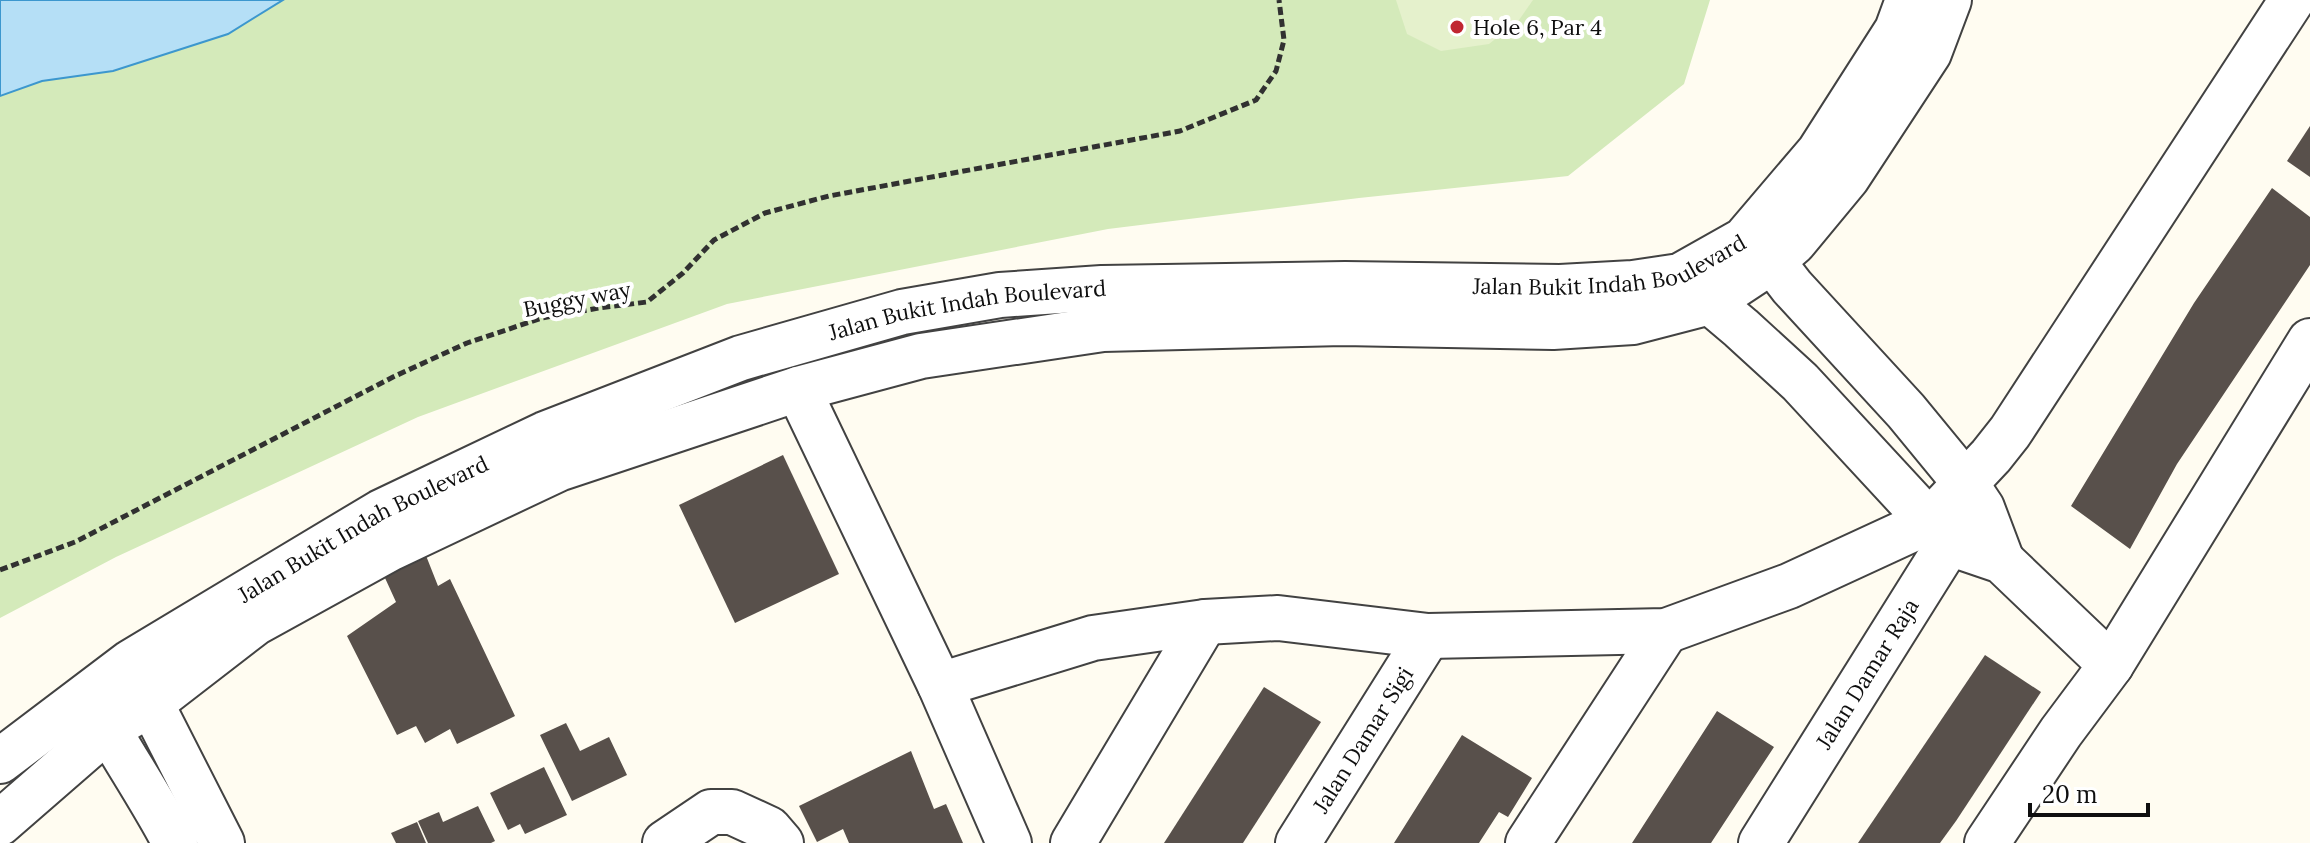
<svg xmlns="http://www.w3.org/2000/svg" width="2310" height="843" viewBox="0 0 2310 843" font-family="Lora,serif">
	<style>
		.green { fill: #d4eaba }
		.pitch { fill: #e5f1cc }
		.water { fill: #b5dff6; stroke: #3c97ce; stroke-width: 2 }
		.building { fill: #58504b }
		.lines { fill: none; stroke-linecap: round; stroke-linejoin: round }
		.minor-casing { stroke: #424242; stroke-width: 48 }
		.path { stroke: #313131; stroke-width: 5; stroke-dasharray: 8 4; stroke-linecap: butt }
		.minor { stroke: #fff; stroke-width: 44 }
		.poi-dot { fill: #c02631; stroke: #fff; stroke-width: 3 }
		.labels { text-anchor: middle; dominant-baseline: central; stroke-width: 8; stroke-linejoin: round; paint-order: stroke }
		.poi-label { font-size: 22px; fill: #0f0f0f; stroke: #fff; text-anchor: start }
		.street-label { font-size: 22px; fill: #0f0f0f; stroke: #fff }
	</style>
	<rect width="100%" height="100%" fill="#fffcf1"/>
	<path class="green" d="M0,0H1710L1684,84L1568,176L1359,198L1108,229L727,304L418,417L116,557L0,618Z"/>
	<path class="pitch" d="M1396,0H1533L1519,20L1489,44L1441,51L1407,34Z"/>
	<path class="water" d="M0,0H283L228,34L113,71L42,81L0,96Z"/>
	<g class="building">
		<path d="M2310,126V177L2287,161Z"/>
		<path d="M2272,188L2310,217V265L2177,464L2130,549L2071,506L2194,303Z"/>
		<path d="M783,455L839,574L735,623L679,505Z"/>
		<path d="M423,548L438,586L450,579L515,716L457,744L450,729L425,743L416,726L397,735L347,636L396,602L380,567Z"/>
		<path d="M1985,655L2041,692L1956,821L1940,843H1858Z"/>
		<path d="M1264,687L1321,722L1243,843H1164Z"/>
		<path d="M1717,711L1774,747L1747,788L1711,843H1632Z"/>
		<path d="M566,723L580,751L609,737L627,775L572,801L540,735Z"/>
		<path d="M1462,735L1532,778L1508,817L1499,812L1479,843H1394Z"/>
		<path d="M911,751L934,809L946,804L963,843H849L843,829L817,842L799,806Z"/>
		<path d="M544,767L567,815L525,834L520,824L508,830L490,793Z"/>
		<path d="M478,806L495,841L491,843H428L418,821L439,812L443,822Z"/>
		<path d="M417,822L426,843H396L391,833Z"/>
	</g>
	<g class="lines">
		<defs>
			<g id="minor">
				<path d="M1749,244L1772,261L1792,287L1906,411L1966,484L1982,508L2002,561"/>
				<path d="M1690,285L1741,328L1800,382L1949,543L2002,561L2111,665L2061,732L1987,843"/>
				<path d="M798,389L940,685L1009,843"/>
				<path d="M2111,665L2310,341"/>
				<path d="M138,678L222,843"/>
				<path d="M940,685L1093,638L1205,622L1278,618L1428,636L1666,631L1789,586L1930,521L1991,456L2010,432L2292,0"/>
				<path d="M94,704C119,751 150,795 175,843"/>
				<path id="s1" d="M0,761L131,662L381,512L545,434L741,358L902,312L1000,295L1102,288L1345,284L1560,287L1633,283L1680,276L1744,240L1819,152L1897,30L1908,0"/>
				<path d="M0,823L108,729L150,704L255,623L391,548L558,469L798,389L921,356L1103,329L1343,323L1553,327L1633,322L1710,302L1772,261L1794,242L1847,178L1929,53L1949,0"/>
				<path d="M665,843L711,812H732L769,829L781,843"/>
				<path d="M1073,843L1205,622"/>
				<path id="s2" d="M1298,843L1428,636"/>
				<path d="M1528,843L1666,631"/>
				<path id="s3" d="M1761,843L1949,543L1968,523"/>
			</g>
		</defs>
		<use href="#minor" class="minor-casing"/>
		<path class="path" d="M0,570L75,542L393,377L467,343L542,318L599,308L647,302L683,273L714,240L765,213L829,196L1180,131L1256,100L1276,71L1284,40L1279,0"/>
		<use href="#minor" class="minor"/>
	</g>
	<circle class="poi-dot" cx="1457" cy="27" r="8"/>
	<g class="labels">
		<g class="poi-label">
			<text x="1473" y="27">Hole 6, Par 4</text>
		</g>
		<g class="street-label">
			<text stroke="none"><textPath href="#s1" startOffset="1728">Jalan Bukit Indah Boulevard</textPath></text>
			<text transform="translate(577 299) rotate(-11)">Buggy way</text>
			<text stroke="none"><textPath href="#s1" startOffset="1080">Jalan Bukit Indah Boulevard</textPath></text>
			<text stroke="none"><textPath href="#s1" startOffset="432">Jalan Bukit Indah Boulevard</textPath></text>
			<text stroke="none"><textPath href="#s3" startOffset="200">Jalan Damar Raja</textPath></text>
			<text stroke="none"><textPath href="#s2" startOffset="122">Jalan Damar Sigi</textPath></text>
		</g>
	</g>
	<path d="M2030 803v12h118v-12" fill="none" stroke="#0f0f0f" stroke-width="4"/>
	<text x="2042" y="803" font-size="24" fill="#0f0f0f" stroke="#ffffff" stroke-width="6" paint-order="stroke">20 m</text>
</svg>
